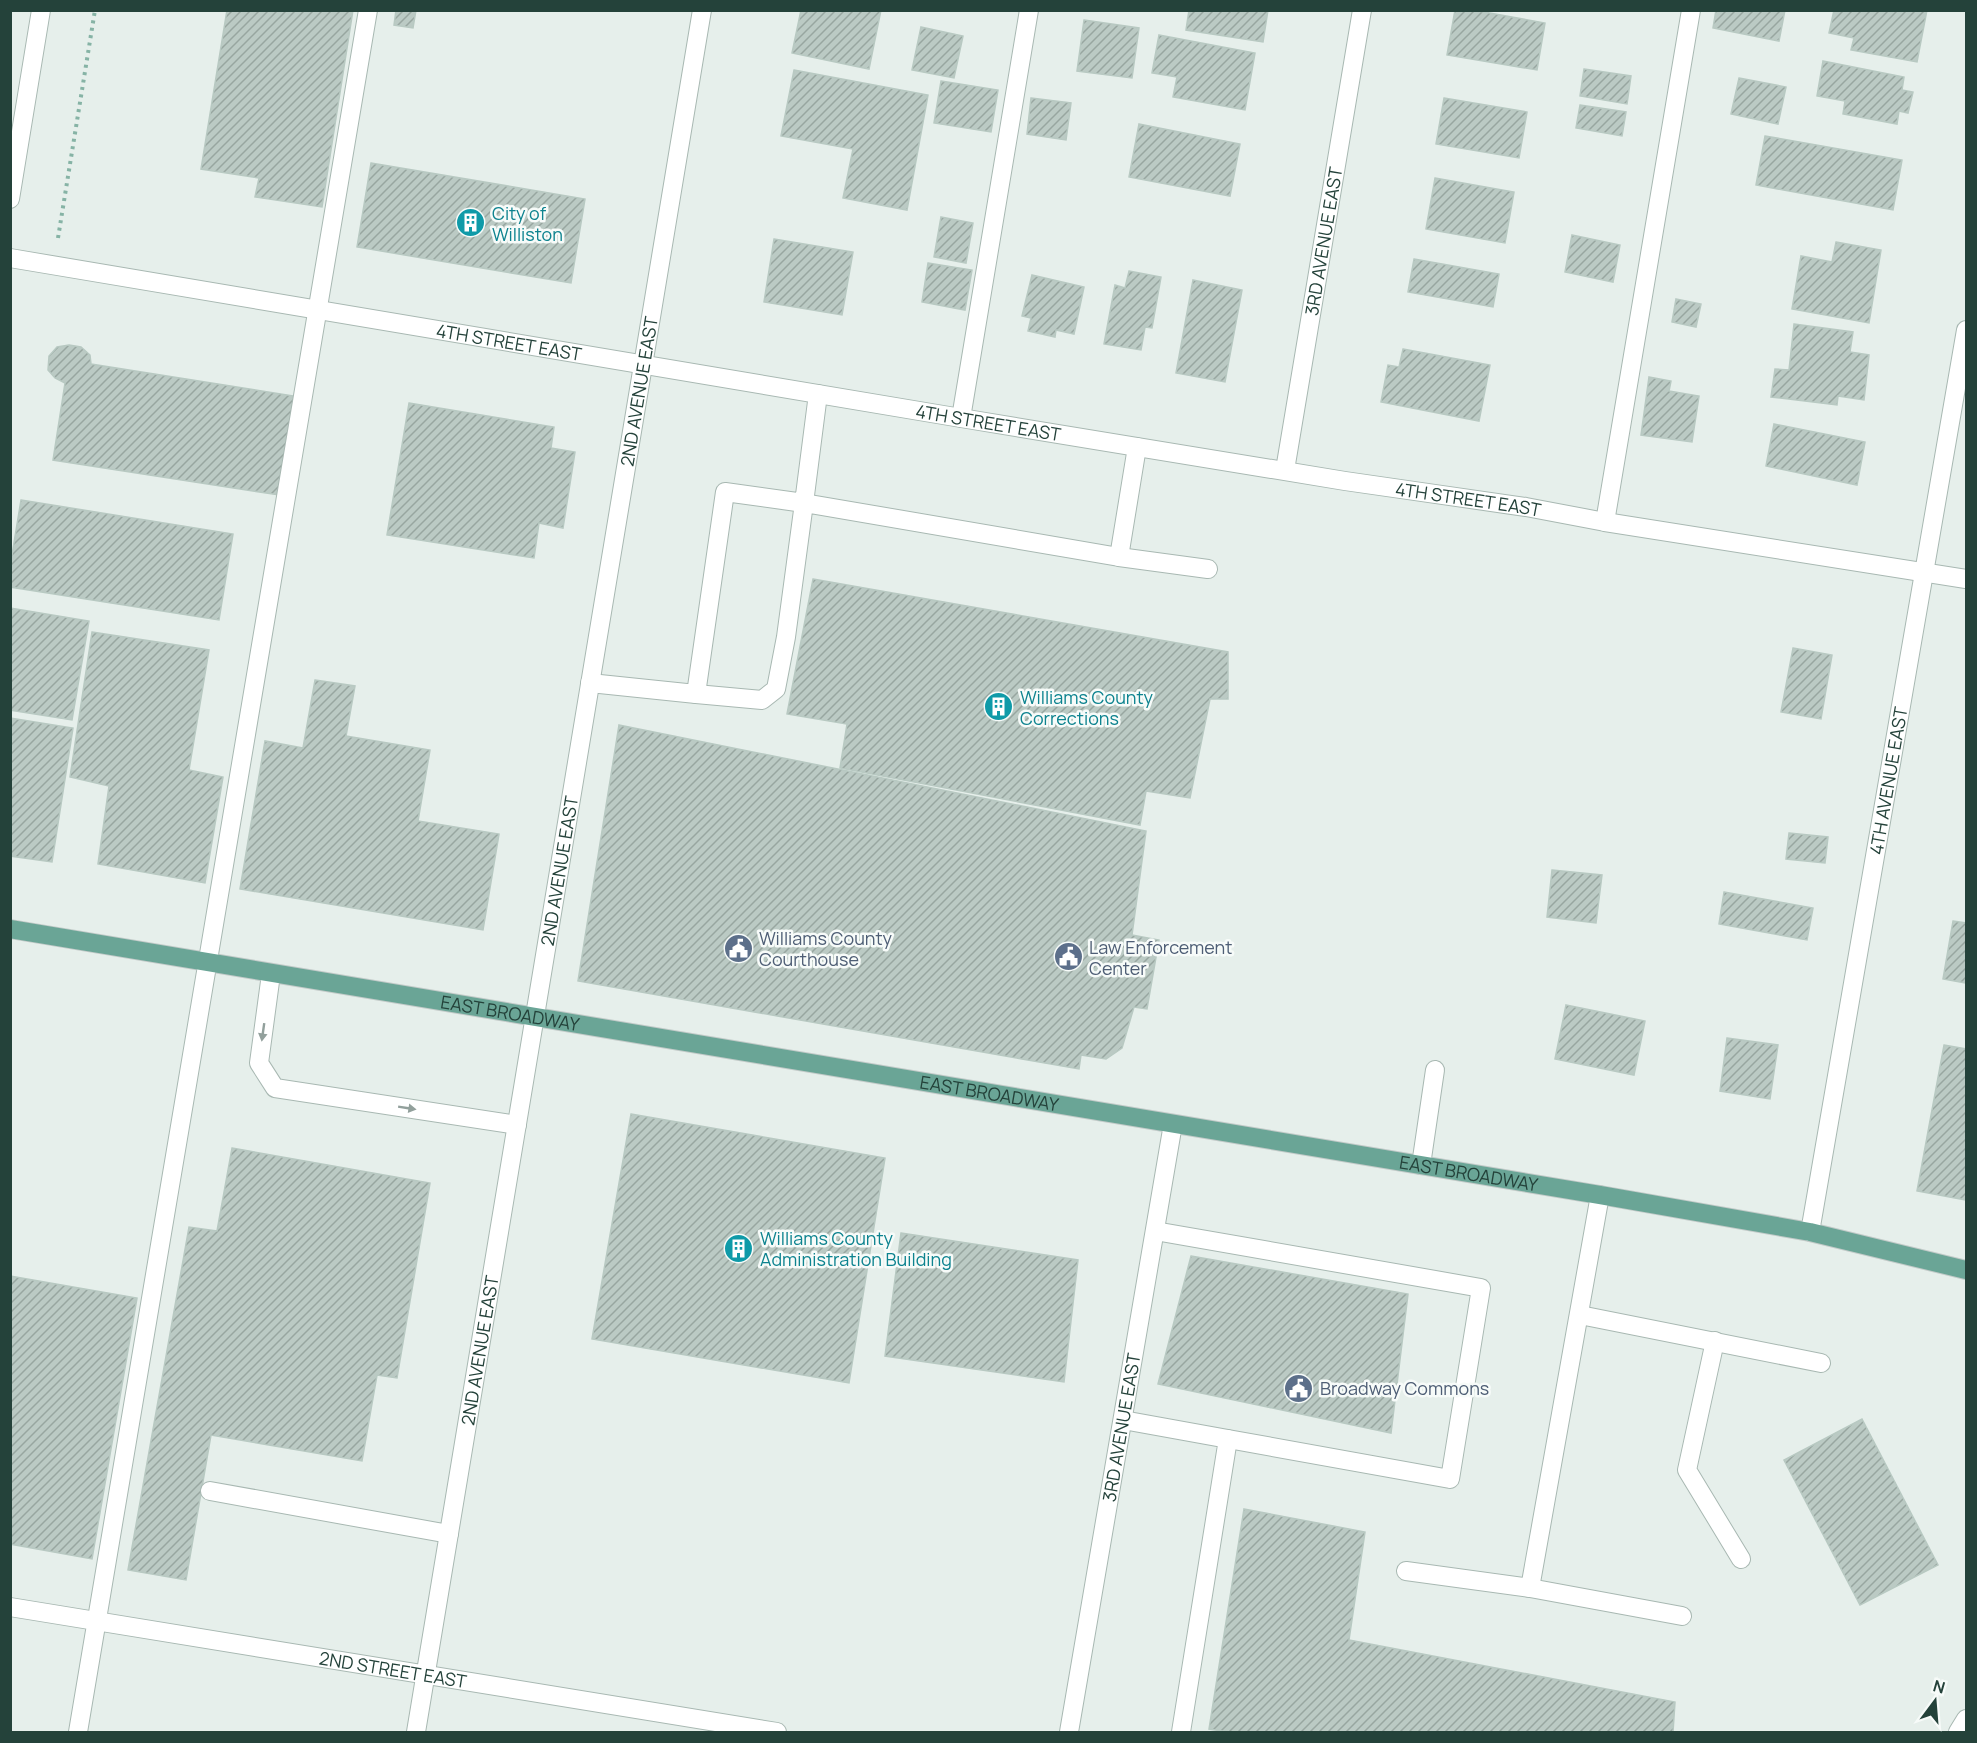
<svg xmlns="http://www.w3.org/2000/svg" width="1977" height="1743" viewBox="0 0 1977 1743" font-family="Manrope,sans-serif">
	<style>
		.building { fill: url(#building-hatch); stroke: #b8c9c2; stroke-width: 1.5 }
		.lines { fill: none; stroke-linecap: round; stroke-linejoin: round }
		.minor-casing { stroke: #a8b8b2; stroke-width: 20 }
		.major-casing { stroke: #c2cac8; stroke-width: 20 }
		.path { stroke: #86b3a5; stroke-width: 4; stroke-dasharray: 3 4.5; stroke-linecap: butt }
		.minor { stroke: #fff; stroke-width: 18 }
		.major { stroke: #6aa596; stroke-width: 18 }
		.oneway { fill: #92a09c }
		.labels { text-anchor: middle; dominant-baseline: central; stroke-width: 5; stroke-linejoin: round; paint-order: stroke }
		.culture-label { font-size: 18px; fill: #0d838f; stroke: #f7fbf9; text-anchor: start }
		.street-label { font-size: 18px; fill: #24423a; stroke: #f7fbf9 }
		.service-label { font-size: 18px; fill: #4e5e75; stroke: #f7fbf9; text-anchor: start }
	</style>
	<defs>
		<pattern id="building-hatch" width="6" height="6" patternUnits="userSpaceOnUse" patternTransform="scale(1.5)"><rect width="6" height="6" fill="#bbcac4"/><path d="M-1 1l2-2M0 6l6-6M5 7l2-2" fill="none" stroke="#98a6a0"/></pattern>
	</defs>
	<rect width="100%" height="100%" fill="#e6efeb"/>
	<g class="building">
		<path d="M227,10H353L322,207L255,197L259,178L201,169Z"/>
		<path d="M396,10H416L413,28L394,25Z"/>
		<path d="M801,10H881L869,69L792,53Z"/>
		<path d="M1189,10H1268L1263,42L1186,30Z"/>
		<path d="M1455,10H1473L1545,23L1537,70L1447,55Z"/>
		<path d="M1716,10H1785L1779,41L1713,28Z"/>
		<path d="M1834,10H1927L1917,62L1851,50L1854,38L1829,33Z"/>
		<path d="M1084,20L1139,28L1132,78L1077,71Z"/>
		<path d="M921,27L963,36L954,78L912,70Z"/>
		<path d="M1159,35L1255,53L1245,110L1173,97L1177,77L1152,73Z"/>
		<path d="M1823,61L1904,77L1902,90L1913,92L1908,113L1899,111L1897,124L1843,114L1845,101L1817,96Z"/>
		<path d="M1584,69L1631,76L1627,104L1580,96Z"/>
		<path d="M794,70L928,95L907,210L843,198L853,149L781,136Z"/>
		<path d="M1739,78L1786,87L1778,124L1731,114Z"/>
		<path d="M941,81L998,90L991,132L934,123Z"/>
		<path d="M1031,98L1071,103L1066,140L1027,134Z"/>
		<path d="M1444,98L1527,112L1519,158L1436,144Z"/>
		<path d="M1580,105L1626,112L1622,136L1576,128Z"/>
		<path d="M1139,124L1240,144L1230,196L1129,177Z"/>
		<path d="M1765,136L1902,160L1893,210L1756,185Z"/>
		<path d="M371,163L585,199L571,283L357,247Z"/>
		<path d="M1435,178L1514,192L1505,243L1426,229Z"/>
		<path d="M941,217L973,223L966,263L934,257Z"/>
		<path d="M1572,235L1620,245L1613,282L1565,272Z"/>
		<path d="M774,239L853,252L842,315L764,302Z"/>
		<path d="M1836,242L1881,250L1869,323L1792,309L1801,256L1832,262Z"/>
		<path d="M1414,259L1499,274L1493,307L1408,292Z"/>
		<path d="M928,263L972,270L965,310L922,302Z"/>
		<path d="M1129,271L1161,277L1152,328L1145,327L1141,350L1104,344L1115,285L1125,288Z"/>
		<path d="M1032,275L1084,287L1074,334L1056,330L1055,337L1028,331L1031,318L1022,316Z"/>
		<path d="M1193,280L1242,290L1225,382L1176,373Z"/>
		<path d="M1676,299L1701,304L1696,327L1672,322Z"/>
		<path d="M1794,324L1853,332L1850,352L1869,355L1864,400L1838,396L1837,405L1771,397L1775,369L1789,370Z"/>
		<path d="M69,345L81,347L90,355L91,364L294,396L279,495L53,460L65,383L55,378L48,370L49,356L57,347Z"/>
		<path d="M1403,349L1490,365L1479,421L1381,402L1388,365L1399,367Z"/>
		<path d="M1649,377L1671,381L1669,391L1699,396L1692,442L1641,435Z"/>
		<path d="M409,403L554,427L551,448L575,452L563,528L539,523L534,558L387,535Z"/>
		<path d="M1774,424L1865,442L1857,485L1766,466Z"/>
		<path d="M21,500L233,534L219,620L10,587V567Z"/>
		<path d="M813,579L1228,652V699H1210L1190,798L1146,791L1140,825L840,768L847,724L787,714Z"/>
		<path d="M10,608L89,621L72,720L10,710Z"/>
		<path d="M92,632L209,650L189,770L223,777L205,883L98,864L109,786L70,777Z"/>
		<path d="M1793,648L1832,655L1821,719L1781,712Z"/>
		<path d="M315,680L355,686L346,736L430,750L418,821L499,834L483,930L240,889L265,741L303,748Z"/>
		<path d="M10,718L73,728L52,862L10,856Z"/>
		<path d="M619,725L1146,831L1132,935L1159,940L1147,1009L1134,1007L1122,1048L1106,1059L1081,1055L1079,1069L578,981Z"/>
		<path d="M1789,833L1828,837L1825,863L1786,859Z"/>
		<path d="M1552,870L1602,875L1596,923L1547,917Z"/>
		<path d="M1724,892L1813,908L1807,940L1719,924Z"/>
		<path d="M1953,921L1966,923V983L1943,979Z"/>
		<path d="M1566,1005L1645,1021L1634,1075L1555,1059Z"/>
		<path d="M1727,1038L1778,1045L1770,1099L1720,1091Z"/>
		<path d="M1944,1045L1966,1049V1200L1917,1191Z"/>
		<path d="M631,1114L885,1158L849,1383L592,1339Z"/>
		<path d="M232,1148L430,1183L397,1378L377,1375L362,1461L211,1435L186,1580L128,1570L189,1227L217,1231Z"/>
		<path d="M901,1233L1078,1260L1064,1382L885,1356Z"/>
		<path d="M1191,1256L1408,1294L1391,1433L1158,1384Z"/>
		<path d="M10,1276L137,1298L92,1559L10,1544Z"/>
		<path d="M1862,1419L1938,1565L1860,1605L1784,1460Z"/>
		<path d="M1244,1509L1365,1532L1349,1640L1675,1702L1673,1732H1229L1209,1729Z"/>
	</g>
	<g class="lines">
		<defs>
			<g id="minor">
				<path d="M10,199L41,10"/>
				<path id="s1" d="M10,258L961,418L1345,481L1526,507L1605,522L1966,579"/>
				<path d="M961,418L1029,10"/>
				<path id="s2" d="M1285,470L1362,10"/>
				<path d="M1605,522L1691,10"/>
				<path d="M1119,557L1137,447"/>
				<path d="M590,683L696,694L725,492L804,503L818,394"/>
				<path d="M696,694L762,700L776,689L786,637L804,503L1119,557L1208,569"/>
				<path d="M271,974L259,1063L275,1088L517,1125"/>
				<path d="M1421,1165L1435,1070"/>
				<path d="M1155,1231L1481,1288L1450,1479L1228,1439"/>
				<path id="s3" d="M1810,1232L1966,330"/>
				<path d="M1580,1315L1821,1363"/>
				<path d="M1715,1341L1687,1470L1741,1559"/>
				<path d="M1123,1420L1228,1439L1181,1732"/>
				<path d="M210,1491L449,1534"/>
				<path d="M1406,1571L1530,1588L1600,1195"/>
				<path d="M1530,1588L1682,1616"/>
				<path id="s4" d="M10,1607L777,1732"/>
				<path d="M78,1732L368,10"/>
				<path id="s5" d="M416,1732L702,10"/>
				<path id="s6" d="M1069,1732L1173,1124"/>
				<path d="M1958,1732L1966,1719"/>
			</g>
			<g id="major">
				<path id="s7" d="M10,929L1600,1195L1810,1232L1966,1270"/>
			</g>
		</defs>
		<use href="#minor" class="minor-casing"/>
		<use href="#major" class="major-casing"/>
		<path class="path" d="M58,238L95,10"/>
		<use href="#minor" class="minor"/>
		<use href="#major" class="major"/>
	</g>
	<defs><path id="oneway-solid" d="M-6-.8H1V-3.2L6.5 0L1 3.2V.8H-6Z" transform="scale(1.5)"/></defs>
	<g class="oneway">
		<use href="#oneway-solid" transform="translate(263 1032) rotate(98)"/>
		<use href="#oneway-solid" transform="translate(407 1108) rotate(9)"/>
	</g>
	<defs>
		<symbol id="building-disc" viewBox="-11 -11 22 22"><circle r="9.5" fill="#0f9aa8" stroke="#f7fbf9"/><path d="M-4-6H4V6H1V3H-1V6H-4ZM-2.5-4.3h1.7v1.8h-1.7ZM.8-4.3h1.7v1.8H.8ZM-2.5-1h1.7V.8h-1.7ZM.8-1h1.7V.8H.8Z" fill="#fff"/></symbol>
		<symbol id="civic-disc" viewBox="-11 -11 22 22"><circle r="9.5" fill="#5c6f8a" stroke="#f7fbf9"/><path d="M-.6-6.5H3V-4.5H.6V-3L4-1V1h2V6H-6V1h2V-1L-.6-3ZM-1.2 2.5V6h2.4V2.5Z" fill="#fff"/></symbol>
	</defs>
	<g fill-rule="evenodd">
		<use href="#building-disc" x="454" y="206" width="33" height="33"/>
		<use href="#building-disc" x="982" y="690" width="33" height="33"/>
		<use href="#civic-disc" x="722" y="932" width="33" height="33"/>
		<use href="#civic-disc" x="1052" y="940" width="33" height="33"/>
		<use href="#building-disc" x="722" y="1232" width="33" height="33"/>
		<use href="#civic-disc" x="1282" y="1372" width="33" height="33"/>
	</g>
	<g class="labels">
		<g class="culture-label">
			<text x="492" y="213">City of<tspan x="492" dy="21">Williston</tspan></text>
			<text x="1020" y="697">Williams County<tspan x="1020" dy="21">Corrections</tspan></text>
			<text x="760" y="1238">Williams County<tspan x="760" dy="21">Administration Building</tspan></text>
		</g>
		<g class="street-label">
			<text stroke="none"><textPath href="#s2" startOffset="232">3RD AVENUE EAST</textPath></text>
			<text stroke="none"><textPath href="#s1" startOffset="506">4TH STREET EAST</textPath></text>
			<text stroke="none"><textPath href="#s5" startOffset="1359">2ND AVENUE EAST</textPath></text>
			<text stroke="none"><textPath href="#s1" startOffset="992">4TH STREET EAST</textPath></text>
			<text stroke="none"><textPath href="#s1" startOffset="1478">4TH STREET EAST</textPath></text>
			<text stroke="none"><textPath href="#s3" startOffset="458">4TH AVENUE EAST</textPath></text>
			<text stroke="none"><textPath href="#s5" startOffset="873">2ND AVENUE EAST</textPath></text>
			<text stroke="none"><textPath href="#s7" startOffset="507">EAST BROADWAY</textPath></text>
			<text stroke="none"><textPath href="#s7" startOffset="993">EAST BROADWAY</textPath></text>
			<text stroke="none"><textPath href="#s7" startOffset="1479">EAST BROADWAY</textPath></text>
			<text stroke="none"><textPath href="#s5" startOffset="387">2ND AVENUE EAST</textPath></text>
			<text stroke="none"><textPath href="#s6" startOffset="309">3RD AVENUE EAST</textPath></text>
			<text stroke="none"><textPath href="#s4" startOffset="388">2ND STREET EAST</textPath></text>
		</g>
		<g class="service-label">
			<text x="759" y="938">Williams County<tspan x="759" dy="21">Courthouse</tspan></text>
			<text x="1089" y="947">Law Enforcement<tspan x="1089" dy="21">Center</tspan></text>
			<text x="1320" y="1388">Broadway Commons</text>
		</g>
	</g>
	<rect width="1977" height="1743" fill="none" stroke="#24423a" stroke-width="24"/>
	<g transform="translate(1935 1701) rotate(16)" stroke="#f7fbf9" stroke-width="4.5" paint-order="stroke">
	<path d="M0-4.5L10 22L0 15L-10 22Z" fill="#24423a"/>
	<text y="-9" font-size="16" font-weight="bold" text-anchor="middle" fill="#24423a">N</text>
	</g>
</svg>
